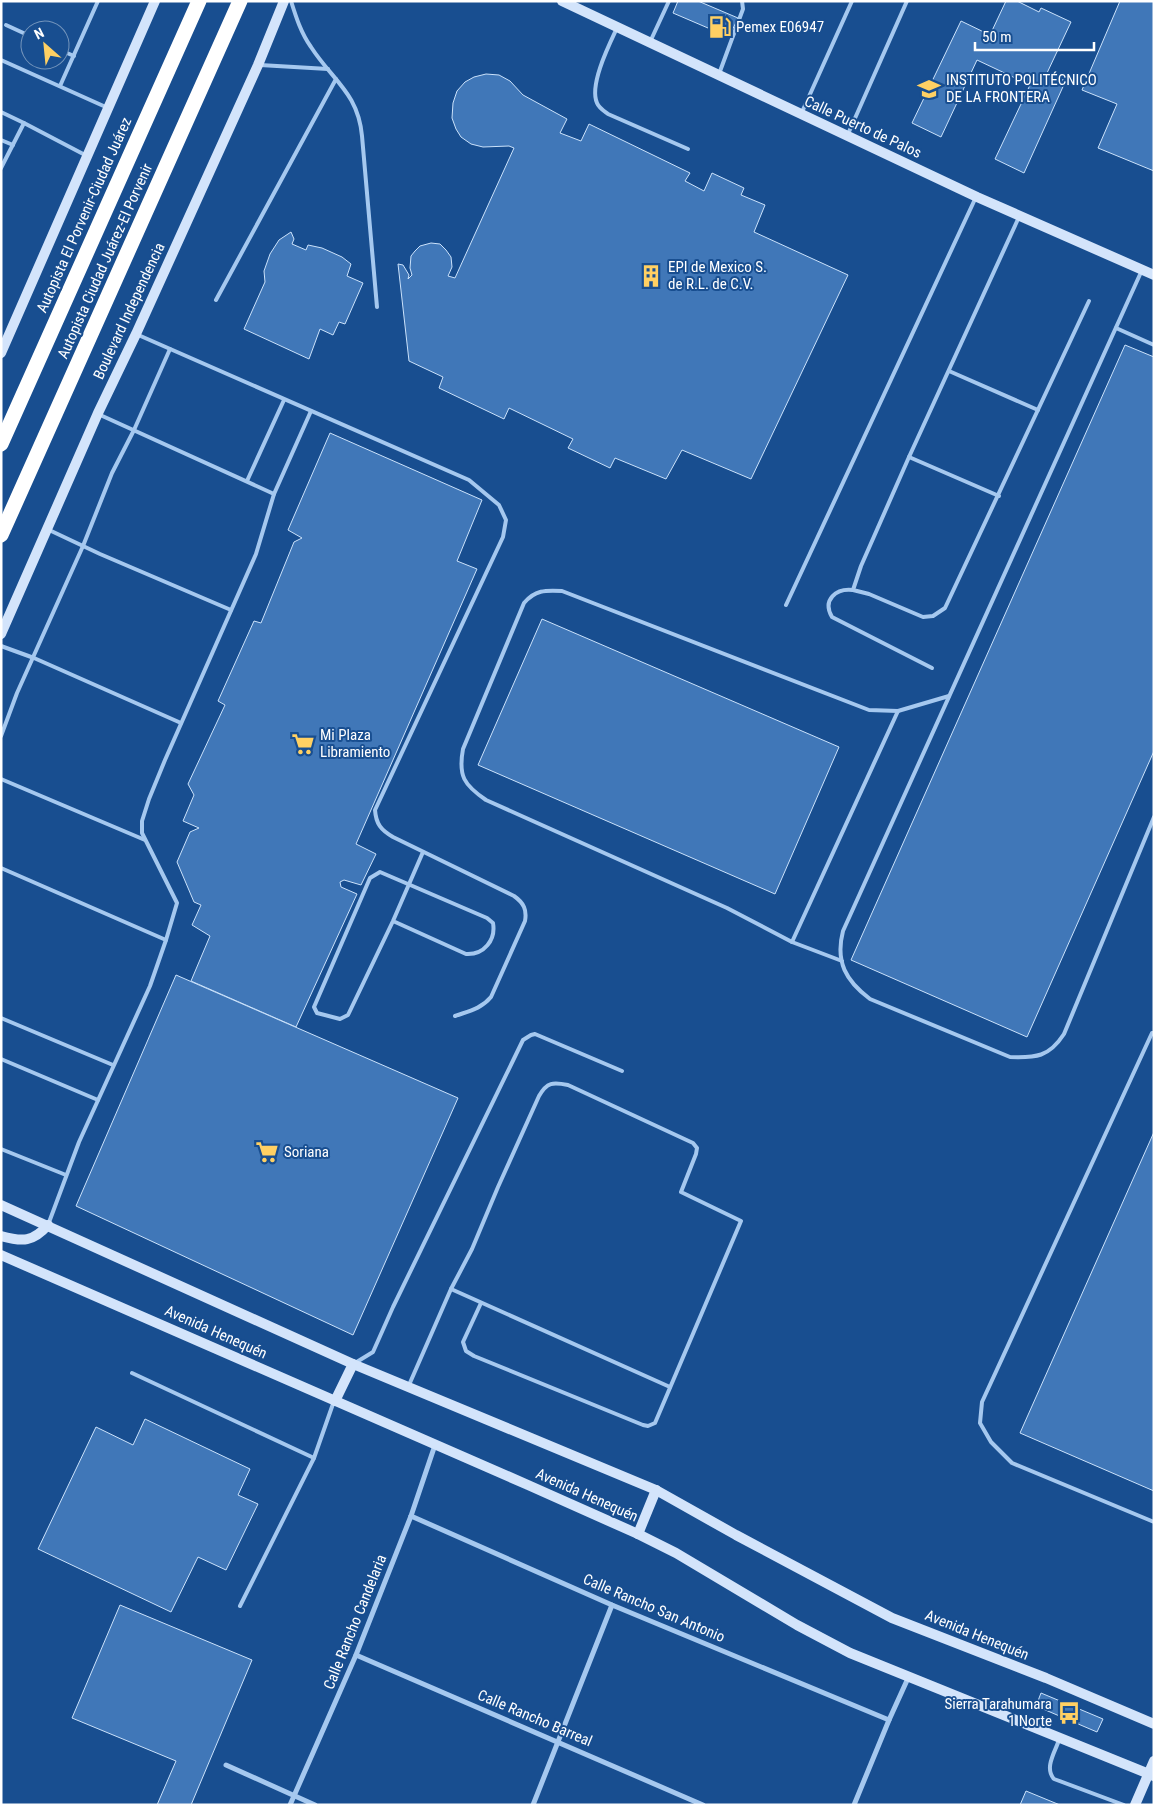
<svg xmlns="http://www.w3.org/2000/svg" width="1155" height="1806" viewBox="0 0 1155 1806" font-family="'Roboto Condensed',sans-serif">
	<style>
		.building { fill: #4077b8; stroke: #cbe2fb }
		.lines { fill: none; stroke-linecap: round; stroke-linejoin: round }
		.lane { stroke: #a5c8ef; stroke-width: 4 }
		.street { stroke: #a5c8ef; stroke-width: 5 }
		.secondary { stroke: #d3e4fb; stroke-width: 10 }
		.highway { stroke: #fff; stroke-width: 15 }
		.labels { text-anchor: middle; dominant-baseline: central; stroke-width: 4; stroke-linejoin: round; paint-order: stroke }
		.poi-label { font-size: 15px; fill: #fff; stroke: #184e90; text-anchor: start }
		.street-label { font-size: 15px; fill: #fff; stroke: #184e90 }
	</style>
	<rect width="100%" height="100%" fill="#184e90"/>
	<g class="building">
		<path d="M678,1H698L738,18L729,37L673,13Z"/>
		<path d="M1006,1H1017L1039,12L1041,8L1071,22L1047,73L1062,81L1063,79L1066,80L1024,173L995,159L1030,85L977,60L941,137L912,123L961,21L990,35Z"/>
		<path d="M1120,1H1154V171L1098,148L1117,104L1082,90Z"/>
		<path d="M486,74L499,75L510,81L523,95L567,119L560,133L581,141L589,124L690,173L685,181L704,191L712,173L744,188L741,195L765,205L754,232L848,275L751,479L682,450L666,479L615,458L610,468L568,448L573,439L509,408L504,419L439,388L443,377L409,361L398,264L403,265L409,275L408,279L412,275L410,268L411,256L415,251L420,246L431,243L440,244L446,250L451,257L452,267L448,276L455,278L514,148L509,146L483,147L471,144L461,137L456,129L452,118L453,103L457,91L465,82L474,77Z"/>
		<path d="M291,232L294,239L292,244L306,250L308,245L322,248L342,257L351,264L347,276L363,283L345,324L339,322L333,335L320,329L309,359L244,329L265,282L264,271L270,254L279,240Z"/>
		<path d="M1125,345L1154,357V751L1027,1037L851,960Z"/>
		<path d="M330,433L482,500L457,561L477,569L356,844L376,854L361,885L344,880L340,882L341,887L357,894L296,1027L191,981L210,936L192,925L201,905L194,902L177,862L190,832L199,828L183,821L194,795L188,784L225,705L218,701L254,621L261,623L294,542L302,538L288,530Z"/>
		<path d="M542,619L839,747L775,894L478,765Z"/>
		<path d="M176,975L458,1098L353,1335L76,1206Z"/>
		<path d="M1154,1132V1491L1020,1433Z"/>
		<path d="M145,1419L250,1469L238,1495L258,1504L226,1570L198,1557L171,1612L38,1549L96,1427L133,1445Z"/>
		<path d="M120,1605L252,1660L191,1805H157L176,1761L72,1718Z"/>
		<path d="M1041,1693L1103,1719L1097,1732L1036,1706Z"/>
		<path d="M1026,1791L1060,1805H1020Z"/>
	</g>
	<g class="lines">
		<g class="lane">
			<path d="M291,1C296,17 301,33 311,47C333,81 358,93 362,136L377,307"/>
			<path d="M6,25L30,36"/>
			<path d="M617,28C609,45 589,85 597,103C599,108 604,111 608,114L688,149"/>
			<path d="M650,42L669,1"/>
			<path d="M60,50L74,56"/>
			<path d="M1,60L108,108"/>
			<path d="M260,65L328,69"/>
			<path d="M719,74L743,9L742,1"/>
			<path d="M60,86L98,1"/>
			<path d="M1,112L24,123"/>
			<path d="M802,112L852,1"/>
			<path d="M848,134L907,1"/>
			<path d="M1,140L13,145"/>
			<path d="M1,168L24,123L87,156"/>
			<path d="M1019,217L909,457L861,566L853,590L869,594L923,617L933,616L945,608L1089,301"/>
			<path d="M1142,270L843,931C835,962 846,981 870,999L1010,1057C1036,1058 1049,1057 1064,1034L1154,817"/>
			<path d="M216,300L336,79"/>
			<path d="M1116,328L1154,345"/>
			<path d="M136,334L469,480L499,505L506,520L503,537L375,810C376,824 381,830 393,837L514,896C524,903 527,910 525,921L491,997C481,1009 469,1011 455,1016"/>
			<path d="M949,371L1038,410"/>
			<path d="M98,414L274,494"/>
			<path d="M909,457L999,496"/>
			<path d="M247,481L284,400"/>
			<path d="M47,529L100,554L231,610"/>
			<path d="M853,590C836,588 822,600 832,617L932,668"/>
			<path d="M786,605L976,197"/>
			<path d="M1,646L34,658L181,723"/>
			<path d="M1,736L17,693L83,546L112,473L134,430L170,349"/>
			<path d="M1,779L145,840"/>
			<path d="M1,868L166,940"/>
			<path d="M393,921L466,954C484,955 496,940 493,923L487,918L380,872L370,878L314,1007L317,1013L340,1019L348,1015L393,921L423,852"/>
			<path d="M792,942L898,711"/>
			<path d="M842,961L792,942L727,908L486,800C464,785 458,776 463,749L524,603C535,590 545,590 562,591L869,710L898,711L949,696"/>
			<path d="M1,1018L113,1065"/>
			<path d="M1154,1033H1152L982,1402L980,1423L991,1442L1012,1463L1154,1522"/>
			<path d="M1,1059L98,1100"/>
			<path d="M1,1149L66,1175"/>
			<path d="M48,1225L79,1142L150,986L166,940L177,903L142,833V821L149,799L165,760L256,554L274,494L311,411"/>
			<path d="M451,1289L670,1387"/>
			<path d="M355,1363L373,1352L393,1307L523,1040L531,1035L535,1034L622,1071"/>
			<path d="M132,1373L314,1458"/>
			<path d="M409,1385L451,1289L472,1249L498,1187L539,1096C547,1082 553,1082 568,1085L693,1143L697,1148L696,1154L681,1192L741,1221L655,1423L648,1426L643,1425L474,1356L466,1351L463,1342L481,1303"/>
			<path d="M240,1606L314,1458L334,1401"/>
			<path d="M1059,1740C1055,1752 1044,1768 1054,1779L1124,1805"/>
		</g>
		<g class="street">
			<path d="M411,1516L612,1605L889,1720"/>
			<path d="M356,1655L703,1805"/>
			<path d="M226,1765L315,1805"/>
			<path d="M290,1805L356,1655L411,1516L435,1445"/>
			<path d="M533,1805L612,1605"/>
			<path d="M854,1805L889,1720L909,1676"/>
		</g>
		<g class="secondary">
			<path d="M562,1L977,197L1154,275"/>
			<path d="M1,353L155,1"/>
			<path d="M1,634L98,413L136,334L258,65L284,1"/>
			<path d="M1,1205L353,1364L656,1490L736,1535L892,1618L1046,1678L1154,1724"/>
			<path d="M1,1236C23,1242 33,1242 48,1225"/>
			<path d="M1,1255L528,1485L638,1534L676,1553L797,1625L850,1653L1154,1776"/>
			<path d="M335,1401L353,1364"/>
			<path d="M638,1534L656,1490"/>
			<path d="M1135,1805L1154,1761"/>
		</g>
		<g class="highway">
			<path d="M1,444L199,1"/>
			<path d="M1,535L240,1"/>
		</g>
	</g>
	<defs>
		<symbol id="fuel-bare" viewBox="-9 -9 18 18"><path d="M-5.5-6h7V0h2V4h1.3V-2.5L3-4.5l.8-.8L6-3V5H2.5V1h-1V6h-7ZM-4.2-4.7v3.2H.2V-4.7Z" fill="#ffd063" stroke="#184e90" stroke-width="2.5" paint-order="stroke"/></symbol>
		<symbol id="university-bare" viewBox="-9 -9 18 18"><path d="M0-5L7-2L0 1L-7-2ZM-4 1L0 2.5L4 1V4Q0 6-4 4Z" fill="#ffd063" stroke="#184e90" stroke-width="2.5" paint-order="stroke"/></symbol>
		<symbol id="building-bare" viewBox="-9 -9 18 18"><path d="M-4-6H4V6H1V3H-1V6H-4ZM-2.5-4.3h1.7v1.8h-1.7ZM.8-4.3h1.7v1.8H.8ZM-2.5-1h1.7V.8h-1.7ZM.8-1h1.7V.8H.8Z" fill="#ffd063" stroke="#184e90" stroke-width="2.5" paint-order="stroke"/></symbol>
		<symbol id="supermarket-bare" viewBox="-9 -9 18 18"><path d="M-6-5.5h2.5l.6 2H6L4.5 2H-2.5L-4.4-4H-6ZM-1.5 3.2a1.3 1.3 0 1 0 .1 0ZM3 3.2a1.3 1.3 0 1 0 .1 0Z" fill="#ffd063" stroke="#184e90" stroke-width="2.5" paint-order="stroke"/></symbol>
		<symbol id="bus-bare" viewBox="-9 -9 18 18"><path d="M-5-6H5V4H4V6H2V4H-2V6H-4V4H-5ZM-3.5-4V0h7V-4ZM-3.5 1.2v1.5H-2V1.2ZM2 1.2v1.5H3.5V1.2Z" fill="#ffd063" stroke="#184e90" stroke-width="2.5" paint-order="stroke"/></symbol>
	</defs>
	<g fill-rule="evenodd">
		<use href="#fuel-bare" x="704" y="11" width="32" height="32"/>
		<use href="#university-bare" x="913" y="73" width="32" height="32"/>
		<use href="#building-bare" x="635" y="260" width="32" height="32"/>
		<use href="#supermarket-bare" x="287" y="728" width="32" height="32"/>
		<use href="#supermarket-bare" x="251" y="1136" width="32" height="32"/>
		<use href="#bus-bare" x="1053" y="1697" width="32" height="32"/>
	</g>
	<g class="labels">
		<g class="poi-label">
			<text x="736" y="27">Pemex E06947</text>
			<text x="946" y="80">INSTITUTO POLITÉCNICO<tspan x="946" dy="17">DE LA FRONTERA</tspan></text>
			<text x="668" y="267">EPI de Mexico S.<tspan x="668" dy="17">de R.L. de C.V.</tspan></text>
			<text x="320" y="735">Mi Plaza<tspan x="320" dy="17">Libramiento</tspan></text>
			<text x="284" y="1152">Soriana</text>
			<text x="1052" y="1704" text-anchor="end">Sierra Tarahumara<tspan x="1052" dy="17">1 Norte</tspan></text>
		</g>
		<g class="street-label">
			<text transform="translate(863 127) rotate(25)">Calle Puerto de Palos</text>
			<text transform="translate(84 215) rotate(-66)">Autopista El Porvenir-Ciudad Juárez</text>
			<text transform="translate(105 261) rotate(-66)">Autopista Ciudad Juárez-El Porvenir</text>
			<text transform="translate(129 311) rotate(-65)">Boulevard Independencia</text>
			<text transform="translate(216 1332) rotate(24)">Avenida Henequén</text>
			<text transform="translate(587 1495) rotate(24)">Avenida Henequén</text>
			<text transform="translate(654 1608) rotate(23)">Calle Rancho San Antonio</text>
			<text transform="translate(355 1622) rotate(-68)">Calle Rancho Candelaria</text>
			<text transform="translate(977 1635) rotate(22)">Avenida Henequén</text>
			<text transform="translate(535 1718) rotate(23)">Calle Rancho Barreal</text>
		</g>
	</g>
	<rect width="1155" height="1806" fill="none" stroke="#ffffff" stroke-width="5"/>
	<g transform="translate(45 45) rotate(333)"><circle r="24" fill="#184e90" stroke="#7495bc"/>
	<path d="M0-4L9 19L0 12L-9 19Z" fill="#ffd063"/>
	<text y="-8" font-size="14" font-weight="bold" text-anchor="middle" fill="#ffffff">N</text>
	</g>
	<path d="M975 42v8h119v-8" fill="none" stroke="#ffffff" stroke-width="2.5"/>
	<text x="982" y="42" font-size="15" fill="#ffffff" stroke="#184e90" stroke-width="4" paint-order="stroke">50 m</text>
</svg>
